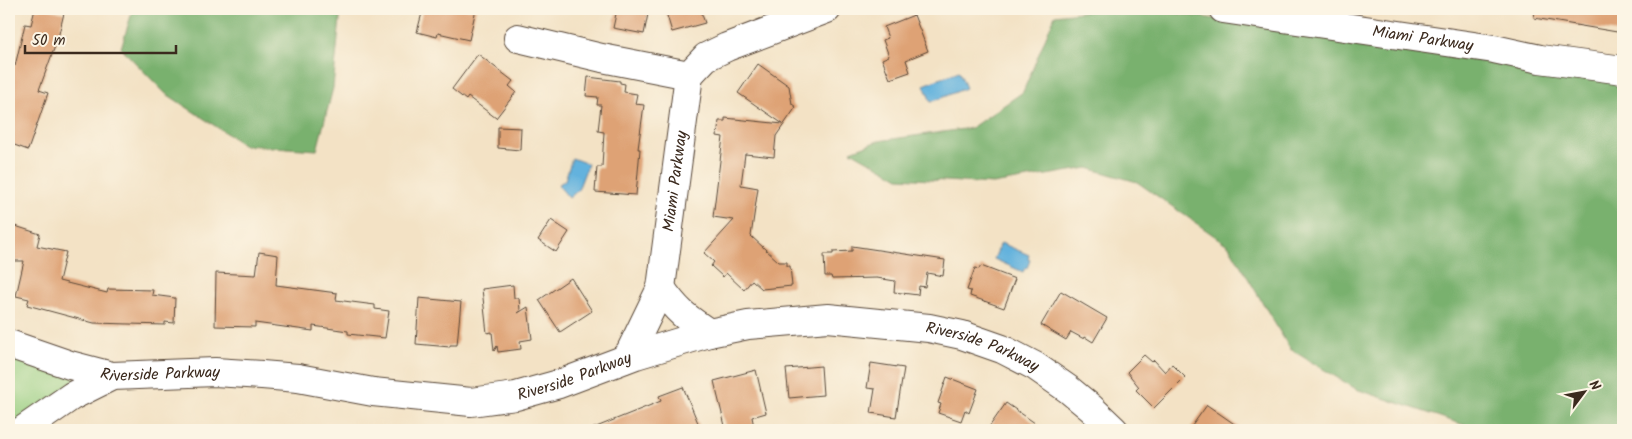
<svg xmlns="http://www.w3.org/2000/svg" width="1632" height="439" viewBox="0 0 1632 439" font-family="Kalam,sans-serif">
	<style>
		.green { fill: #97ce80; stroke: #697c4f }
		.forest { fill: #79b16e; stroke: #5a6e46 }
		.water { fill: #63b2dd; stroke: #4f6e7e }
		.building { fill: #dea275 }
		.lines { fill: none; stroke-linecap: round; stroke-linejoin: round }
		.minor-casing { stroke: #574637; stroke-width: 30 }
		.path { stroke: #574637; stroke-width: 3; stroke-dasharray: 1 4; stroke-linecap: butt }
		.minor { stroke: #fff; stroke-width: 28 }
		.labels { text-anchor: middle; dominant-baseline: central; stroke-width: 5; stroke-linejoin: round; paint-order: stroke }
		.street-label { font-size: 16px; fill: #3b2a1e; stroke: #fcf5e5 }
	</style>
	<rect width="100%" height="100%" fill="#fcf5e5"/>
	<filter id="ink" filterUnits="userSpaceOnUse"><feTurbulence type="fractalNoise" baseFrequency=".02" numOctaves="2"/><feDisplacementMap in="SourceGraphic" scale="10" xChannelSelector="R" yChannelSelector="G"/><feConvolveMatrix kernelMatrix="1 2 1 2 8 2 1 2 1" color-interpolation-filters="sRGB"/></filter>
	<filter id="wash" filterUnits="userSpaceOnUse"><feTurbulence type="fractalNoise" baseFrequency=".0096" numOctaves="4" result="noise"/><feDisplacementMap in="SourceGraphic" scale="20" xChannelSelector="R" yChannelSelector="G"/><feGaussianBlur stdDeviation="1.12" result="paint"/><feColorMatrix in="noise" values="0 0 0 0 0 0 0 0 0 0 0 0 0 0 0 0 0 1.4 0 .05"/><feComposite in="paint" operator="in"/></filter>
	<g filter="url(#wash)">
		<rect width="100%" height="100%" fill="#f3e2c5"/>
		<path class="green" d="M9,352L78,379L9,429Z"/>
		<g class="forest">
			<path d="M133,9H341L333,88L317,150L244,145L165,93L121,48Z"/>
			<path d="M1145,9L1403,45L1623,80V425L1612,430H1479L1356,389L1290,349L1229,246L1137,182L1088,168L993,184L899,178L851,151L878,141L971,128L1023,92L1055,15L1079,12Z"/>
		</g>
		<g class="water">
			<path d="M959,71L966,88L931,102L924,85Z"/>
			<path d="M572,158L588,164L578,190L569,198L558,185L565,180Z"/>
			<path d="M1001,243L1029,255L1028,259L1030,260L1027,268H1025L1023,272L994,259Z"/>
		</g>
		<g id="blocks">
			<g class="building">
				<path d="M35,9H48L64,13L58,38L39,90L48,93L28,150L9,143V64L15,66L25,24L31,25Z"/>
				<path d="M423,9H476L469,40L438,33L437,37L417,32Z"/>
				<path d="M617,9H649L644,34L613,28Z"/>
				<path d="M665,9H700L705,23L672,32Z"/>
				<path d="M1535,9H1623V33L1534,18Z"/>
				<path d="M914,15L928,51L906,60L910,72L890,79L882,59L889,56L883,40L888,38L884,27Z"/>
				<path d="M478,54L513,81L509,86L516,92L496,118L468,97L466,100L452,89Z"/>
				<path d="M758,64L789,86L792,104L796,107L776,136L774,157L745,154L741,185L758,188L751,236L779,262H787V266H790L792,286L762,289L752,280L744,290L726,273L723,277L711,266L714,262L704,253L734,220L713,217L723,137L717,136L719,121H725V118L783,124L738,93Z"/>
				<path d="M588,77L620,81V83L625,84L624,92L637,94L635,104L644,105L638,149H640L636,195L595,192L597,167H602L604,132L598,131L601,105H597L598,97L586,96Z"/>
				<path d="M498,127L521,128L520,150L498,148Z"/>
				<path d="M551,220L569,232L556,252L538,240Z"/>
				<path d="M9,224L40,234L37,246L66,252L59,281L107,293L108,289L153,290L152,295L175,298L174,323L165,322V325L94,323L27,305L29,299L16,296L24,261H9Z"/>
				<path d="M852,246L945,260L943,276L927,273L925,287L919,286L918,295L894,292L895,281L877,278L832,279L831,276H825L824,254H833V252L852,251Z"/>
				<path d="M259,252L278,255L276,285L337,293L336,300L375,305V309L389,311L385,338L348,334V331L313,326V331L255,323V327L215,326L216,273L256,275Z"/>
				<path d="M981,266L1015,279L1004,308L970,296L971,291L967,290L975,268L979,269Z"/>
				<path d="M571,278L592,311L560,332L539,300Z"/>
				<path d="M513,285L514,298H519L520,310L518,313L528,307L532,339L520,341L521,349L498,352L497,346L494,351L492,332L487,333L482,289Z"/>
				<path d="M1061,291L1107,318L1093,342L1085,337L1084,339L1071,332L1066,340L1041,325Z"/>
				<path d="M419,298L461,302L457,345H450V347L416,344Z"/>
				<path d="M1144,355L1152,362L1154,360L1165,372L1172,364L1185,377L1154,408L1136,390L1139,387L1127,372Z"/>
				<path d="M871,363L904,368L896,417L871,413L875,389L867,388Z"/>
				<path d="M821,366L823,395L789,398L786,369Z"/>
				<path d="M756,370L766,413L752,417L754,427L742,430H726L714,381Z"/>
				<path d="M947,377L978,389L969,413L965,410L961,421L938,413L941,404L938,403Z"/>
				<path d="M683,387L701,430H589L661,401L659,396Z"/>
				<path d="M1006,403L1045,430H987Z"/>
				<path d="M1207,405L1243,430H1189Z"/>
			</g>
		</g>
	</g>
	<g filter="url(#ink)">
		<use href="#blocks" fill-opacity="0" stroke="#574637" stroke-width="1"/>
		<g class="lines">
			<defs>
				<g id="minor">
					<path id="s1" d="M1223,9L1494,49L1540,59L1623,70"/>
					<path d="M518,38L602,58L689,75"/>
					<path d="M661,288C676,310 686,318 709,333"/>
					<path id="s2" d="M9,344L70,365L112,376L215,372L262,375L298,378L373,392L471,402L516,396L559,384L636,355L709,333L748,325L828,318L929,328L962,335L1002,349L1035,366L1068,389L1091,408L1114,430"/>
					<path id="s3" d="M624,359L630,352L661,288L689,75L706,57L727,47L827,9"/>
					<path d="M23,430L72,396L112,376"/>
				</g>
			</defs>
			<use href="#minor" class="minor-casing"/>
			<path class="path" d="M9,371L11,379L10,384"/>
			<use href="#minor" class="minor"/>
		</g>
	</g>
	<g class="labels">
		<g class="street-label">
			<text stroke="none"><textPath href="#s1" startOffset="202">Miami Parkway</textPath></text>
			<text stroke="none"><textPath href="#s3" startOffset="188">Miami Parkway</textPath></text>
			<text stroke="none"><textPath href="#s2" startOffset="996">Riverside Parkway</textPath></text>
			<text stroke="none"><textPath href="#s2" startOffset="156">Riverside Parkway</textPath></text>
			<text stroke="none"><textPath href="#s2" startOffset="576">Riverside Parkway</textPath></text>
		</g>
	</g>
	<rect width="1632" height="439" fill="none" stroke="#fcf5e5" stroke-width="30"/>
	<g transform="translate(1584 392) rotate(58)" stroke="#fcf5e5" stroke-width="4" paint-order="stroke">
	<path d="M0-4L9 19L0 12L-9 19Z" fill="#3b2a1e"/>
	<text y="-8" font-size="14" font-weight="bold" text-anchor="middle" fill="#3b2a1e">N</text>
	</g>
	<path d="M25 45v8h151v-8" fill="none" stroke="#3b2a1e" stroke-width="2.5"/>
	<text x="32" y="45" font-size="15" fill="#3b2a1e" stroke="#fcf5e5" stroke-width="4" paint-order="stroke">50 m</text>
</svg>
